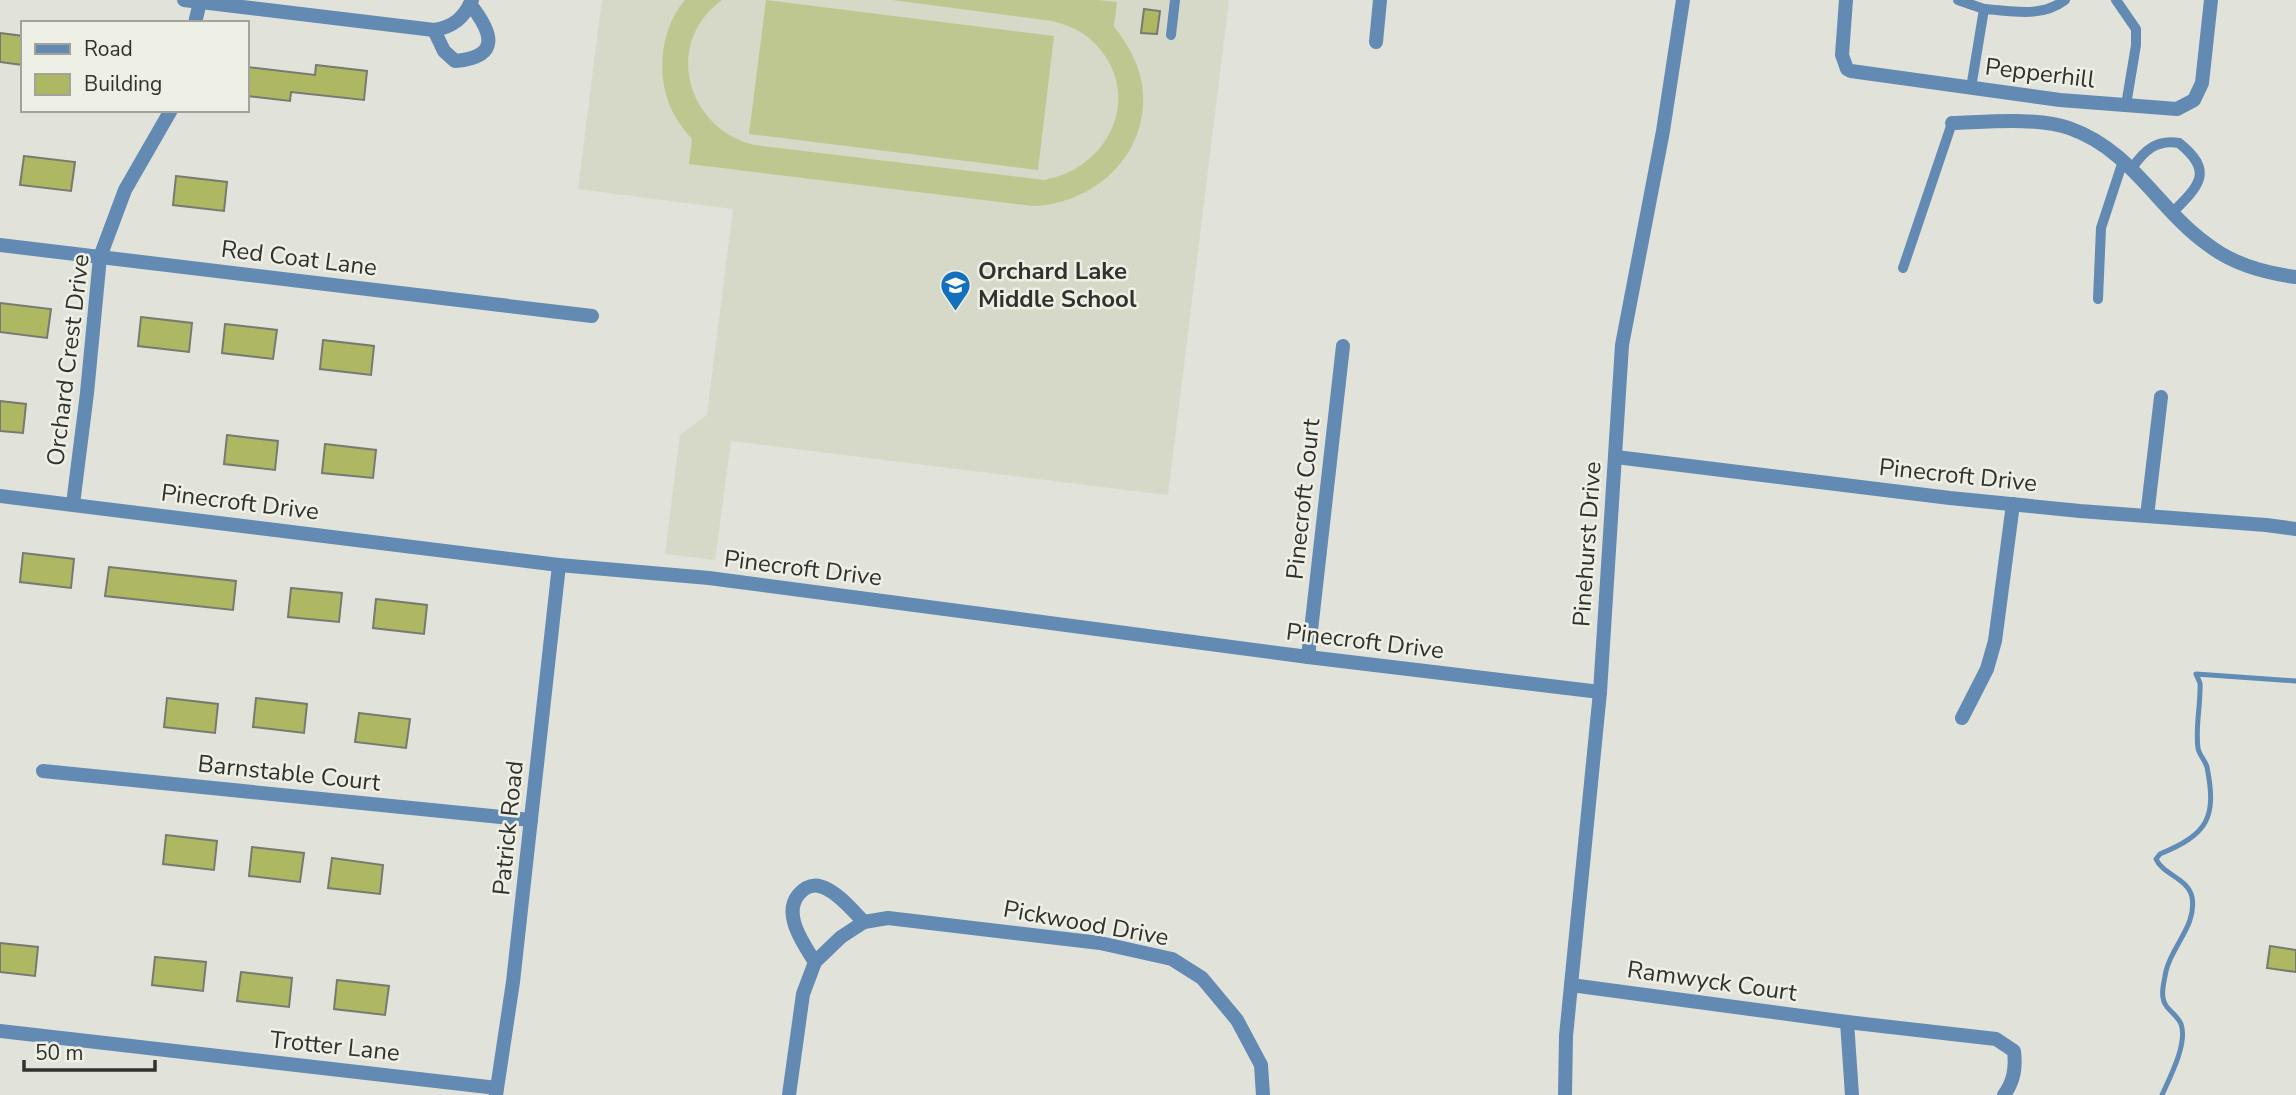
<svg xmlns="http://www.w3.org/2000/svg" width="2296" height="1095" viewBox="0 0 2296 1095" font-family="'Nunito Sans',sans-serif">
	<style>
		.built { fill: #d6d8c8 }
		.garden { fill: #bfc791 }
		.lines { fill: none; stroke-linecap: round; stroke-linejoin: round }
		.stream { stroke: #618cb6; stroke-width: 5 }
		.building { fill: #aeb862; stroke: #787971; stroke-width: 2 }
		.service { stroke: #628ab3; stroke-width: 10 }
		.minor { stroke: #628ab3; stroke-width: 14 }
		.labels { text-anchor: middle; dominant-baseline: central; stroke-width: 5; stroke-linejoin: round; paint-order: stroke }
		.street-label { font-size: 24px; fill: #31322e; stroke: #eef0e6 }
		.poi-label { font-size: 24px; font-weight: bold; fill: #31322e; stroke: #eef0e6; text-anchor: start }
	</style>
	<rect width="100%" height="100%" fill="#e1e2d9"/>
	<path class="built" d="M602,0H1229L1168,495L731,441L715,560L665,554L680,435L707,415L733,209L578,189Z"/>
	<g class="garden">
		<path d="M685,0H722C663,43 686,128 754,145L1044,180C1113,168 1146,88 1090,39C1079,29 1066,25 1052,21L892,0H1097L1117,2L1114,26C1127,44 1138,61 1142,84C1152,151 1097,204 1033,206L689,164L692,139C683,129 675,118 670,106C656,73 661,27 685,0Z"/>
		<path d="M766,0L1054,36L1038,170L749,134Z"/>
	</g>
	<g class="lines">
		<path class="stream" d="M2162,1095C2170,1077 2188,1043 2181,1024C2178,1017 2172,1013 2167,1007C2159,997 2164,983 2166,971C2172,945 2197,926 2192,897C2188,878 2163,875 2156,859L2160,854C2208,834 2217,818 2207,767C2205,760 2199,755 2198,748C2195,727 2201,704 2200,683L2196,674L2296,681"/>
	</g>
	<g class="building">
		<path d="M1144,9L1160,11L1157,34L1141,33Z"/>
		<path d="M0,33L23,36V65L0,62Z"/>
		<path d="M316,65L367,71L364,100L291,92L290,101L247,96V67L315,75Z"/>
		<path d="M24,156L75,162L71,191L20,185Z"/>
		<path d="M176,176L227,182L224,211L173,205Z"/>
		<path d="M0,303L51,309L47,338L0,332Z"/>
		<path d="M141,317L192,323L189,352L138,346Z"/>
		<path d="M225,324L277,330L273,359L222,353Z"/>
		<path d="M323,340L374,346L371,375L320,369Z"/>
		<path d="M0,401L26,404L23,433L0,431Z"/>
		<path d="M227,435L278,441L275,470L224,464Z"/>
		<path d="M325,444L376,450L373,478L322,473Z"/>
		<path d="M23,553L74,559L71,588L20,582Z"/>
		<path d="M109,567L236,581L233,610L105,596Z"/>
		<path d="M291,588L342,593L339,622L288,617Z"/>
		<path d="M376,599L427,605L424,634L373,628Z"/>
		<path d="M167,698L218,704L215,733L164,727Z"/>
		<path d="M256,698L307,704L304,733L253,727Z"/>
		<path d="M359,713L410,719L406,748L355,742Z"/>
		<path d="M166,835L217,841L214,870L163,864Z"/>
		<path d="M252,847L304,853L300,882L249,876Z"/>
		<path d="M332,858L383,865L380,894L328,888Z"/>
		<path d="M0,943L38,947L35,976L0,972Z"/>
		<path d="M2270,946L2296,950V972L2267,968Z"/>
		<path d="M155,957L206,962L203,991L152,985Z"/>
		<path d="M241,972L292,978L289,1007L237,1001Z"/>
		<path d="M337,980L389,986L385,1015L334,1009Z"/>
	</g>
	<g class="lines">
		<g class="service">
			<path d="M1958,0L1984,9L1971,88"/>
			<path d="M2116,0L2136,29V45L2126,105"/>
			<path d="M1984,9C2013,11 2041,18 2065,0"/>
			<path d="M1171,35L1175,0"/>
			<path d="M2132,168C2144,151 2156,139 2179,143C2214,171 2200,185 2173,212"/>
			<path d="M1903,268L1952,123"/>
			<path d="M2098,299L2101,228L2123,161"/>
		</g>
		<g class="minor">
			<path d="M184,0L434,30C453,27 464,18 472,0"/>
			<path d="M1846,0L1842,55L1847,69L1851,71L2060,100L2177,109L2194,100L2202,83L2211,0"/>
			<path d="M195,23L200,2"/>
			<path d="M434,30L444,51L455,61C502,57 492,32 470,4"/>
			<path d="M1376,42L1380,0"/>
			<path d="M1952,123C1986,122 2037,117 2069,128C2132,150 2157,208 2207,244C2232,264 2265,273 2296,277"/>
			<path d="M0,245L592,316"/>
			<path d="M1616,457L1950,498L2080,511L2266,525L2296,529"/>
			<path d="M0,496L559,565L709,578L1308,657L1600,692"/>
			<path d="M73,504L87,393L100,257L125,190L171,110"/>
			<path d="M2147,516L2161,397"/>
			<path d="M1308,657L1343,346"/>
			<path d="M1962,718L1987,669L1995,641L2013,504"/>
			<path d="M43,771L531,820"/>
			<path d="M815,962C802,942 777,907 806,888C813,884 820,885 827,889C841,896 853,911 864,922"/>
			<path d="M1571,985L1847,1022"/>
			<path d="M0,1031L497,1088"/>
			<path d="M496,1095L513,982L559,565"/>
			<path d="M789,1095L803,994L815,962L841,937L864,922L888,918L1100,943L1172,959L1202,978L1237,1020L1261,1065L1263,1095"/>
			<path d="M1565,1095L1566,1036L1600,692L1622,345L1663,131L1683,0"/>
			<path d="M1852,1095L1847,1022L1996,1039L2014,1051C2016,1068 2014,1081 2004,1095"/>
		</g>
	</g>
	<defs>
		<symbol id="school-pin" viewBox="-11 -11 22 30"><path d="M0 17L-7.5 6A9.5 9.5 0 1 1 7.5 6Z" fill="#1370bd" stroke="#eef0e6"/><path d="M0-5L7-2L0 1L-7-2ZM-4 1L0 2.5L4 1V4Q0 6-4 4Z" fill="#fff"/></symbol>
	</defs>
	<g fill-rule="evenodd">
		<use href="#school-pin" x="938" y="268" width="35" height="47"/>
	</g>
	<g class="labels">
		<g class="street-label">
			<text transform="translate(2040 73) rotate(7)">Pepperhill</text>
			<text transform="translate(299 258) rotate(7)">Red Coat Lane</text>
			<text transform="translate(68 360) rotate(-83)">Orchard Crest Drive</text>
			<text transform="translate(1958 475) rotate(6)">Pinecroft Drive</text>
			<text transform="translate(1303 499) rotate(-84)">Pinecroft Court</text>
			<text transform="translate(240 502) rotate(7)">Pinecroft Drive</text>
			<text transform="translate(1587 544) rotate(-86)">Pinehurst Drive</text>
			<text transform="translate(803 568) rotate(7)">Pinecroft Drive</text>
			<text transform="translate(1365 641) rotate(7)">Pinecroft Drive</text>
			<text transform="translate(289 773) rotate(6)">Barnstable Court</text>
			<text transform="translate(508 828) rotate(-84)">Patrick Road</text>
			<text transform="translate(1086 923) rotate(10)">Pickwood Drive</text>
			<text transform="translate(1712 981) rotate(8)">Ramwyck Court</text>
			<text transform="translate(335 1046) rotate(6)">Trotter Lane</text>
		</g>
		<g class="poi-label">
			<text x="978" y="271">Orchard Lake<tspan x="978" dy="28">Middle School</tspan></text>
		</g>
	</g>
	<rect x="21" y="21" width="228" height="91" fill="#eef0e6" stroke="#a2a49c" stroke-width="2"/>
	<rect x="35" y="44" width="35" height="10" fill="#628ab3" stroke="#a2a49c" stroke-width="2"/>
	<text x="84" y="56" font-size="21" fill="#31322e">Road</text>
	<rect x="35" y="74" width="35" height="21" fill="#aeb862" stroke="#a2a49c" stroke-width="2"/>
	<text x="84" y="91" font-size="21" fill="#31322e">Building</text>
	<path d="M24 1060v10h131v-10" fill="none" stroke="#31322e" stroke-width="3.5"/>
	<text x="35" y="1060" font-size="21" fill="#31322e" stroke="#eef0e6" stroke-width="5" paint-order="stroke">50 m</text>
</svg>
